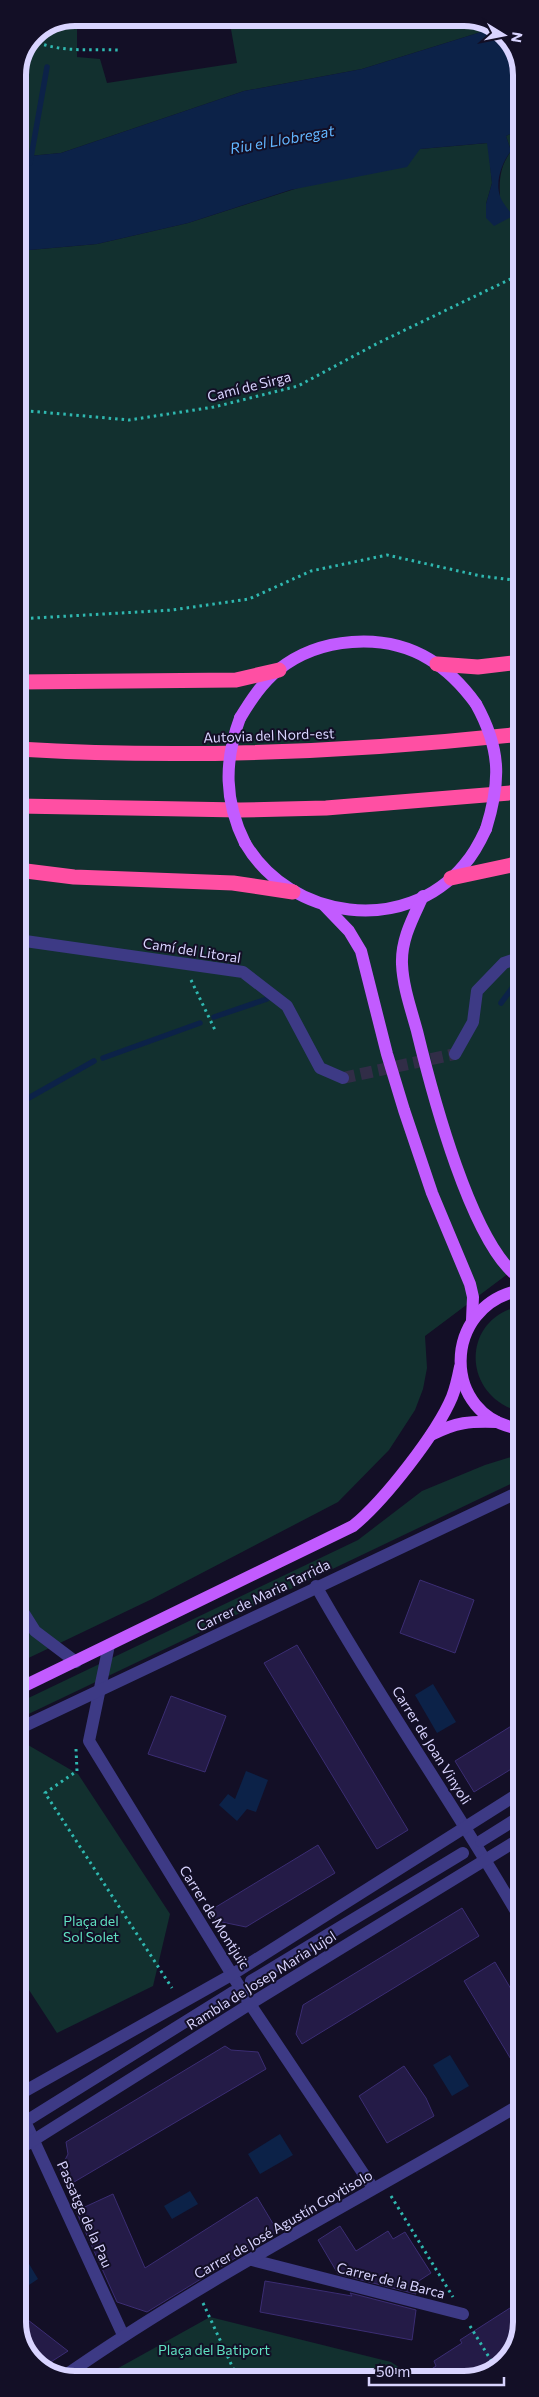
<svg xmlns="http://www.w3.org/2000/svg" width="539" height="2397" viewBox="0 0 539 2397" font-family="Commissioner,sans-serif">
	<style>
		.green { fill: #12302f }
		.water { fill: #0c2248 }
		.lines { fill: none; stroke-linecap: round; stroke-linejoin: round }
		.stream { stroke: #0c2248; stroke-width: 5.5 }
		.building { fill: #241b47; stroke: #3b2d73 }
		.minor-tunnel { stroke: #312d47; stroke-width: 12; stroke-dasharray: 12 6; stroke-linecap: butt }
		.path { stroke: #2fb8b0; stroke-width: 3; stroke-dasharray: 2.5 4; stroke-linecap: butt }
		.minor { stroke: #3d3a85; stroke-width: 12 }
		.major { stroke: #c25bff; stroke-width: 12 }
		.highway { stroke: #ff4fa3; stroke-width: 15 }
		.major-bridge { stroke: #c25bff; stroke-width: 12 }
		.labels { text-anchor: middle; dominant-baseline: central; stroke-width: 4; stroke-linejoin: round; paint-order: stroke }
		.street-label { font-size: 14px; fill: #d9d4ff; stroke: #130f26 }
		.park-label { font-size: 14px; fill: #5fe0c0; stroke: #130f26 }
		.water-label { font-size: 15px; font-style: italic; fill: #62b6ff; stroke: #130f26 }
		.rim { fill: none; stroke: #d9d4ff; stroke-width: 6 }
	</style>
	<rect width="100%" height="100%" fill="#130f26"/>
	<g class="green">
		<path d="M75,18H77V57L100,59L107,83L237,63L229,18H471L494,28L362,69L244,91L61,153L18,157V75L35,34Z"/>
		<path d="M520,129L521,1264L425,1336L427,1368L423,1389L415,1410L389,1450L338,1502L152,1599L18,1663V251L97,244L188,223L420,149L488,143L492,183L486,204L500,197C499,180 500,166 511,151L506,136Z"/>
		<path d="M521,1306V1412C461,1397 460,1318 521,1306Z"/>
		<path d="M521,1454V1479L18,1719V1703L358,1540L422,1491L485,1465Z"/>
		<path d="M28,1745L78,1774L170,1914L153,1986L57,2033L18,1973V1751Z"/>
		<path d="M210,2317L391,2362L409,2374L402,2379H127L113,2371Z"/>
	</g>
	<g class="water">
		<path d="M494,28L502,32L520,64V129L506,136L511,151C502,163 495,181 500,196C502,203 509,210 513,216L494,226L486,218V204L492,183L487,143L420,149L407,167L290,190L188,223L97,244L18,251V157L61,153L244,91L362,69Z"/>
		<path d="M433,1684L456,1722L437,1733L415,1695Z"/>
		<path d="M246,1771L268,1780L256,1812L247,1809L237,1821L219,1805L228,1794L235,1799Z"/>
		<path d="M450,2055L469,2086L452,2096L433,2065Z"/>
		<path d="M280,2134L293,2155L260,2174L248,2154Z"/>
		<path d="M190,2191L198,2204L172,2219L164,2206Z"/>
		<path d="M19,2247L38,2279L26,2287L19,2274Z"/>
	</g>
	<g class="lines">
		<g class="stream">
			<path d="M30,163L47,67"/>
			<path d="M501,1003L521,976"/>
			<path d="M214,1017L267,999"/>
			<path d="M103,1058L200,1023"/>
			<path d="M18,1104L94,1061"/>
		</g>
	</g>
	<g class="building">
		<path d="M420,1580L474,1600L455,1653L400,1633Z"/>
		<path d="M297,1645L408,1830L377,1849L264,1663Z"/>
		<path d="M171,1696L226,1716L205,1772L148,1754Z"/>
		<path d="M521,1720V1763L474,1792L455,1761Z"/>
		<path d="M318,1845L335,1873L246,1927L217,1921L211,1910Z"/>
		<path d="M462,1908L479,1936L302,2044L296,2034L303,2005Z"/>
		<path d="M495,1962L521,2006V2076L464,1981Z"/>
		<path d="M225,2046L231,2050L258,2052L266,2069L69,2185L60,2170L68,2154L66,2142Z"/>
		<path d="M404,2066L426,2098L434,2116L387,2143L359,2096Z"/>
		<path d="M113,2194L145,2268L257,2197L278,2232L147,2312L117,2302L76,2211Z"/>
		<path d="M340,2226L356,2251L388,2231L393,2239L405,2232L431,2273L411,2286L416,2294L338,2274L318,2240Z"/>
		<path d="M265,2281L352,2296L350,2293L416,2310L412,2340L260,2312Z"/>
		<path d="M510,2308L520,2325L507,2360L475,2378L417,2379L436,2366L434,2361L462,2343L460,2340Z"/>
		<path d="M19,2313L68,2351L43,2367L35,2363L19,2333Z"/>
	</g>
	<g class="lines">
		<path class="minor-tunnel" d="M343,1078L455,1054"/>
		<g class="path">
			<path d="M32,40C59,53 90,49 119,50"/>
			<path d="M18,410L129,420L214,407L298,386L378,343L521,274"/>
			<path d="M18,619L172,610L249,599L311,571L387,555L481,576L521,581"/>
			<path d="M191,980L215,1030"/>
			<path d="M76,1749L77,1771L45,1793L172,1988"/>
			<path d="M391,2196L453,2297"/>
			<path d="M203,2303L238,2379"/>
			<path d="M470,2326L495,2367"/>
		</g>
		<g class="minor">
			<path d="M18,940L243,972L287,1006L320,1068L343,1078"/>
			<path d="M455,1054L473,1022L477,991L504,963L521,957"/>
			<path d="M316,1586C380,1700 456,1807 521,1920"/>
			<path d="M18,1604L35,1631L76,1662"/>
			<path d="M109,1645L89,1741L250,2004L373,2188"/>
			<path d="M18,1729L521,1491"/>
			<path d="M481,1841L521,1816"/>
			<path d="M251,1981L463,1853"/>
			<path d="M18,2095L233,1974L521,1792"/>
			<path d="M18,2106L123,2335"/>
			<path d="M31,2118L233,1992"/>
			<path d="M18,2150L250,2004L521,1838"/>
			<path d="M252,2260L463,2314"/>
			<path d="M63,2377C209,2275 369,2195 521,2104"/>
		</g>
		<g class="major">
			<path d="M240,718C251,700 262,683 278,670C319,637 384,632 429,659C449,671 463,686 476,704"/>
			<path d="M245,843C290,920 405,936 464,865C473,855 480,842 486,829"/>
			<path d="M423,896C413,918 401,939 402,964C403,987 411,1009 417,1031C431,1089 472,1248 521,1279"/>
			<path d="M324,905L349,931L361,951L387,1054L404,1110L432,1193L470,1284L473,1297L472,1320"/>
			<path d="M521,1290C441,1305 440,1418 521,1429"/>
			<path d="M431,1435C456,1422 470,1421 497,1422"/>
			<path d="M18,1689L353,1526C384,1501 437,1433 452,1397C456,1387 458,1377 460,1367"/>
		</g>
		<g class="highway">
			<path d="M437,664L478,667L521,662"/>
			<path d="M18,682L236,680L279,670"/>
			<path d="M18,749C185,759 354,752 521,734"/>
			<path d="M18,806L240,810L326,808L521,792"/>
			<path d="M18,870L74,877L233,883L293,892"/>
			<path d="M451,878L521,863"/>
		</g>
		<g class="major-bridge">
			<path d="M476,704C501,749 501,781 486,829"/>
			<path d="M240,718C224,761 224,801 245,843"/>
		</g>
	</g>
	<g class="labels">
		<g class="street-label">
			<text transform="translate(249 386) rotate(-14)">Camí de Sirga</text>
			<text transform="translate(269 735) rotate(-2)">Autovia del Nord-est</text>
			<text transform="translate(192 950) rotate(9)">Camí del Litoral</text>
			<text transform="translate(263 1595) rotate(-26)">Carrer de Maria Tarrida</text>
			<text transform="translate(432 1745) rotate(58)">Carrer de Joan Vinyoli</text>
			<text transform="translate(215 1917) rotate(58)">Carrer de Montjuïc</text>
			<text transform="translate(261 1980) rotate(-32)">Rambla de Josep Maria Jujol</text>
			<text transform="translate(85 2214) rotate(66)">Passatge de la Pau</text>
			<text transform="translate(283 2224) rotate(-30)">Carrer de José Agustín Goytisolo</text>
			<text transform="translate(391 2280) rotate(14)">Carrer de la Barca</text>
		</g>
		<g class="park-label">
			<text x="91" y="1920">Plaça del<tspan x="91" dy="16">Sol Solet</tspan></text>
			<text x="214" y="2349">Plaça del Batiport</text>
		</g>
		<g class="water-label">
			<text transform="translate(282 139) rotate(-10)">Riu el Llobregat</text>
		</g>
	</g>
	<path d="M0 0H539V2397H0ZM75 26H464A49 49 0 0 1 513 75V2322A49 49 0 0 1 464 2371H75A49 49 0 0 1 26 2322V75A49 49 0 0 1 75 26Z" fill="#130f26" fill-rule="evenodd"/>
	<path class="rim" d="M75 26H464A49 49 0 0 1 513 75V2322A49 49 0 0 1 464 2371H75A49 49 0 0 1 26 2322V75A49 49 0 0 1 75 26Z"/>
	<g transform="translate(504 35) rotate(100)" stroke="#130f26" stroke-width="4" paint-order="stroke">
	<path d="M0-4L9 19L0 12L-9 19Z" fill="#d9d4ff"/>
	<text y="-8" font-size="14" font-weight="bold" text-anchor="middle" fill="#d9d4ff">N</text>
	</g>
	<path d="M369 2377v8h135v-8" fill="none" stroke="#d9d4ff" stroke-width="2.5"/>
	<text x="376" y="2377" font-size="15" fill="#d9d4ff" stroke="#130f26" stroke-width="4" paint-order="stroke">50 m</text>
</svg>
